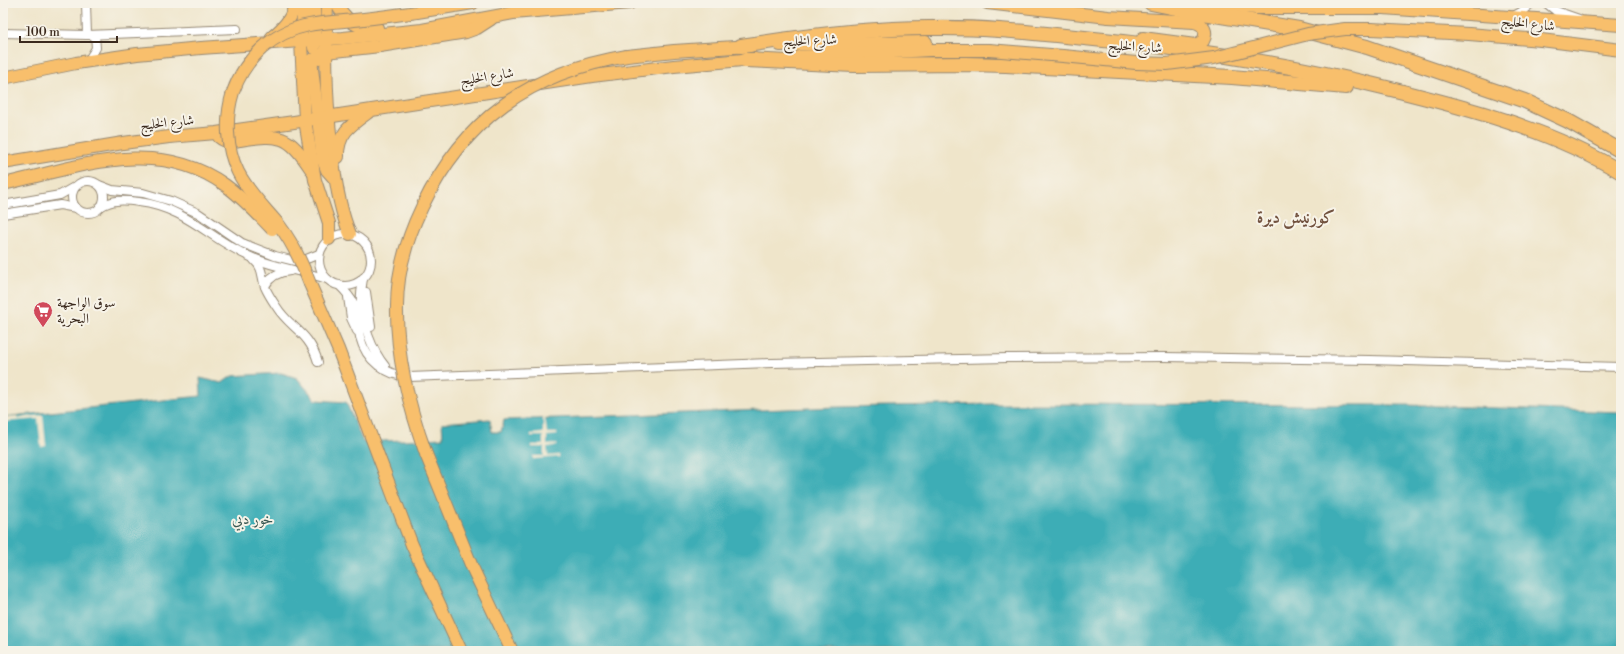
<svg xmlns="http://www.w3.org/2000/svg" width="1624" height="654" viewBox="0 0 1624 654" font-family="'Libre Bodoni',Amiri,serif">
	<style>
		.water { fill: #3cadb6; stroke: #3c6c6a }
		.pier { fill: #efe5ca }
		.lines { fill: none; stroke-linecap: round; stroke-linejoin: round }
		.street-casing { stroke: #958874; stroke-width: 10 }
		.primary-casing { stroke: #958874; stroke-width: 14 }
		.highway-casing { stroke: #958874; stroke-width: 16 }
		.street { stroke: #fff; stroke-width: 8 }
		.primary { stroke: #f8bf6c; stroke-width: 12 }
		.highway { stroke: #f8bf6c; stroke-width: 14 }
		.primary-bridge-casing { stroke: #958874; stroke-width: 14; stroke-linecap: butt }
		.primary-bridge { stroke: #f8bf6c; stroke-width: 12 }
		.labels { text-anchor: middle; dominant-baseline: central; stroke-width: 4; stroke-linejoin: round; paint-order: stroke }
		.street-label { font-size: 14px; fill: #3b2a1e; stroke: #f7f3e8 }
		.poi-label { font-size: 14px; fill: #3b2a1e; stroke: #f7f3e8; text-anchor: start }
		.water-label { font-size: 15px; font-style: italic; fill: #3b5853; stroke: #f7f3e8 }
		.district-label { font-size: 18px; font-weight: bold; fill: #72523f; stroke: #f7f3e8 }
	</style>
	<rect width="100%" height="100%" fill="#f7f3e8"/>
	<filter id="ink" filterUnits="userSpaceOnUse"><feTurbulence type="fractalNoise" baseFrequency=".025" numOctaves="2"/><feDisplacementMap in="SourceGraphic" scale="8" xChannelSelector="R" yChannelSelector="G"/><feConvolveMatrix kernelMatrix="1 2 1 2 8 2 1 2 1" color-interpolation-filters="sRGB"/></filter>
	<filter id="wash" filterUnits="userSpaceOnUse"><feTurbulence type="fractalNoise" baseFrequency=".012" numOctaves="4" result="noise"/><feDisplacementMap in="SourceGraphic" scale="16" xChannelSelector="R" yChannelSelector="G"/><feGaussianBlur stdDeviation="0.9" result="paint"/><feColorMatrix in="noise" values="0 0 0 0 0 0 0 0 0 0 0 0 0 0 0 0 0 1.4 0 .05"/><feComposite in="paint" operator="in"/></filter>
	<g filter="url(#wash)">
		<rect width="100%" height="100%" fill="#efe5ca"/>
		<path class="water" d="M281,373L297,378L316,400L346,402L363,442L443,438L442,423L490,419L492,432H501L504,420L838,407L992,404L1407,405L1621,412V651H3V417L201,396L200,378L222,383L232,376Z"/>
		<g class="pier">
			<path d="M43,415L46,446L41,447L38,419L3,422V417L17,416L18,418Z"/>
			<path d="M543,418H545L547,433H557V435L547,436V445L557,444V446L547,447L548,456L559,455V457L533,459V456H544V447H532V445H543V436H531V434L543,433Z"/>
		</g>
	</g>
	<g filter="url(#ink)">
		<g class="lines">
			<defs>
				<g id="street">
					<path d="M86,3L87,35"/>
					<path d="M1546,3L1556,11L1579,19"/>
					<path d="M1513,16L1521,12L1532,3"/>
					<path d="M3,33L87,35L237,29"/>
					<path d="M88,61L96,48L95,35"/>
					<circle cx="88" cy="197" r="16"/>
					<path d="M99,185L112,190L143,193L171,201L198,213L242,243L275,256L295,261L304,260L319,254"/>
					<path d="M3,205L60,195L74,187"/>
					<path d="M100,207C113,199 124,200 139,202C188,208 211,241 253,258C277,268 303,271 327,279"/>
					<path d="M3,214L60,205L76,208"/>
					<circle cx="345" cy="260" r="26"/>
					<path d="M254,260C264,269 261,276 265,287C268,294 272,300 276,306C290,329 309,331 318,362"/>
					<path d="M363,278C362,287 360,295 361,303C362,322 372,351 385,366"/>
					<path d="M339,285C345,291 350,296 354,304C358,315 358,326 360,337C366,361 386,375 409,377L772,363L1008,358L1164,357L1370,360L1621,367"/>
					<path d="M265,286C270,276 279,272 290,271"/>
					<path d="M366,292L371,327"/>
					<path d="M348,297L351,318L357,331"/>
				</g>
				<g id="primary">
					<path d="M304,3L301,42L305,120L315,180L329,223V239"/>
					<path d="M314,3V48"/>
					<path d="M327,3C325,55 326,108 333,160C336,186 340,210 350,234"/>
					<path d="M336,3C345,20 358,30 377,28"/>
					<path d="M987,3L1108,17L1194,22C1204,24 1208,32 1203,41L1195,45L1143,38"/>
					<path d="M1190,3L1256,8H1383L1621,25"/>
					<path d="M417,12L473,3"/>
					<path d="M272,37C283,28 293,18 295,3"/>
					<path d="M1541,40L1621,50"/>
					<path d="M780,45L926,42"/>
					<path d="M627,56L674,51L750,46"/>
					<path d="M799,57L930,50H989"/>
					<path d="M311,60L323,160L327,170L335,179"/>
					<path d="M3,78L76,63L137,54L201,48L343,38L422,30L513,13L630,3"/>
					<path d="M304,78L307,69L312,62L326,52L380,46L466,32L477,28L491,19"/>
					<path d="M219,137C226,143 232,142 240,140C280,134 288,134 311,169"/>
					<path d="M338,157C337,133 352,124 370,111"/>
					<path d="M3,163L123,143L169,137L216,133L294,122L592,76L674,66L754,59"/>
					<path d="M310,284L338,349L412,545L461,651"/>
					<path d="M426,454L472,567L512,651"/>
				</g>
				<g id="highway">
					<path d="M1151,3L1191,11L1299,29L1367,47L1525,101L1568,121L1621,151"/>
					<path d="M741,46C804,36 867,28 930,28C979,27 1027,32 1075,37C1180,47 1285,63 1387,88C1468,108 1549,129 1621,172"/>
					<path d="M745,60L854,65L965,64L1006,65L1232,77L1346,87"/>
				</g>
			</defs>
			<use href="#street" class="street-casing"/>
			<use href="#primary" class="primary-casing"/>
			<use href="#highway" class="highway-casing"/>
			<use href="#street" class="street"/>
			<use href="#primary" class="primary"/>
			<use href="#highway" class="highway"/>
			<defs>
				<g id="primary-bridge">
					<path d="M989,50L1063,56L1136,63L1167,64L1214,58L1308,34L1345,29H1371L1469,34L1541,40"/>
					<path d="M3,184C77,168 156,135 225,185C243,198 258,214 272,229"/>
					<path d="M310,284C302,263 293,243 279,225C265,208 248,192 238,172C226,148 225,118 233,92C245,58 273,32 309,25C324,22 339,22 354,20C375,18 396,15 417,12"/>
					<path d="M426,454C409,407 396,356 397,306C397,272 407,238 422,207C464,119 531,72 627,56"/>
				</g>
			</defs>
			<use href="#primary-bridge" class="primary-bridge-casing"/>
			<use href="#primary-bridge" class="primary-bridge"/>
		</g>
	</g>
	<defs>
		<symbol id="supermarket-pin" viewBox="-11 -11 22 30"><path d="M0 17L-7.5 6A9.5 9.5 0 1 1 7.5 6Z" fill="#d1495b" stroke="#f7f3e8"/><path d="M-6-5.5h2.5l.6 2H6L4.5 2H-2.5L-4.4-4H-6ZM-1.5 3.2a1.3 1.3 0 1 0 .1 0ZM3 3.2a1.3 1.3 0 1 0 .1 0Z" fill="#fff"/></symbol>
	</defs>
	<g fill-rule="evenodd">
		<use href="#supermarket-pin" x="32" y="300" width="22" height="30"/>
	</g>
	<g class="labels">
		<g class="street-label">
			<text transform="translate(1528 24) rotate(6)">شارع الخليج</text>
			<text transform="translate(810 41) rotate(-3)">شارع الخليج</text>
			<text transform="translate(1135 47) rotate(3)">شارع الخليج</text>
			<text transform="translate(487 77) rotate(-9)">شارع الخليج</text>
			<text transform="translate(167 123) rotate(-6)">شارع الخليج</text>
		</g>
		<g class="poi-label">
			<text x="57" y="303">سوق الواجهة<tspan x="57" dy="16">البحرية</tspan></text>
		</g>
		<g class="water-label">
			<text x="253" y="519">خور دبي</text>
		</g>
		<g class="district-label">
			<text x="1296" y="217">كورنيش ديرة</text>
		</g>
	</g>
	<rect width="1624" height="654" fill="none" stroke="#f7f3e8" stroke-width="16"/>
	<path d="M20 36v6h97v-6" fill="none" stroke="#3b2a1e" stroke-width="2"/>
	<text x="26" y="36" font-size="12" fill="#3b2a1e" stroke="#f7f3e8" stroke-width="3" paint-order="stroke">100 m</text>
</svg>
